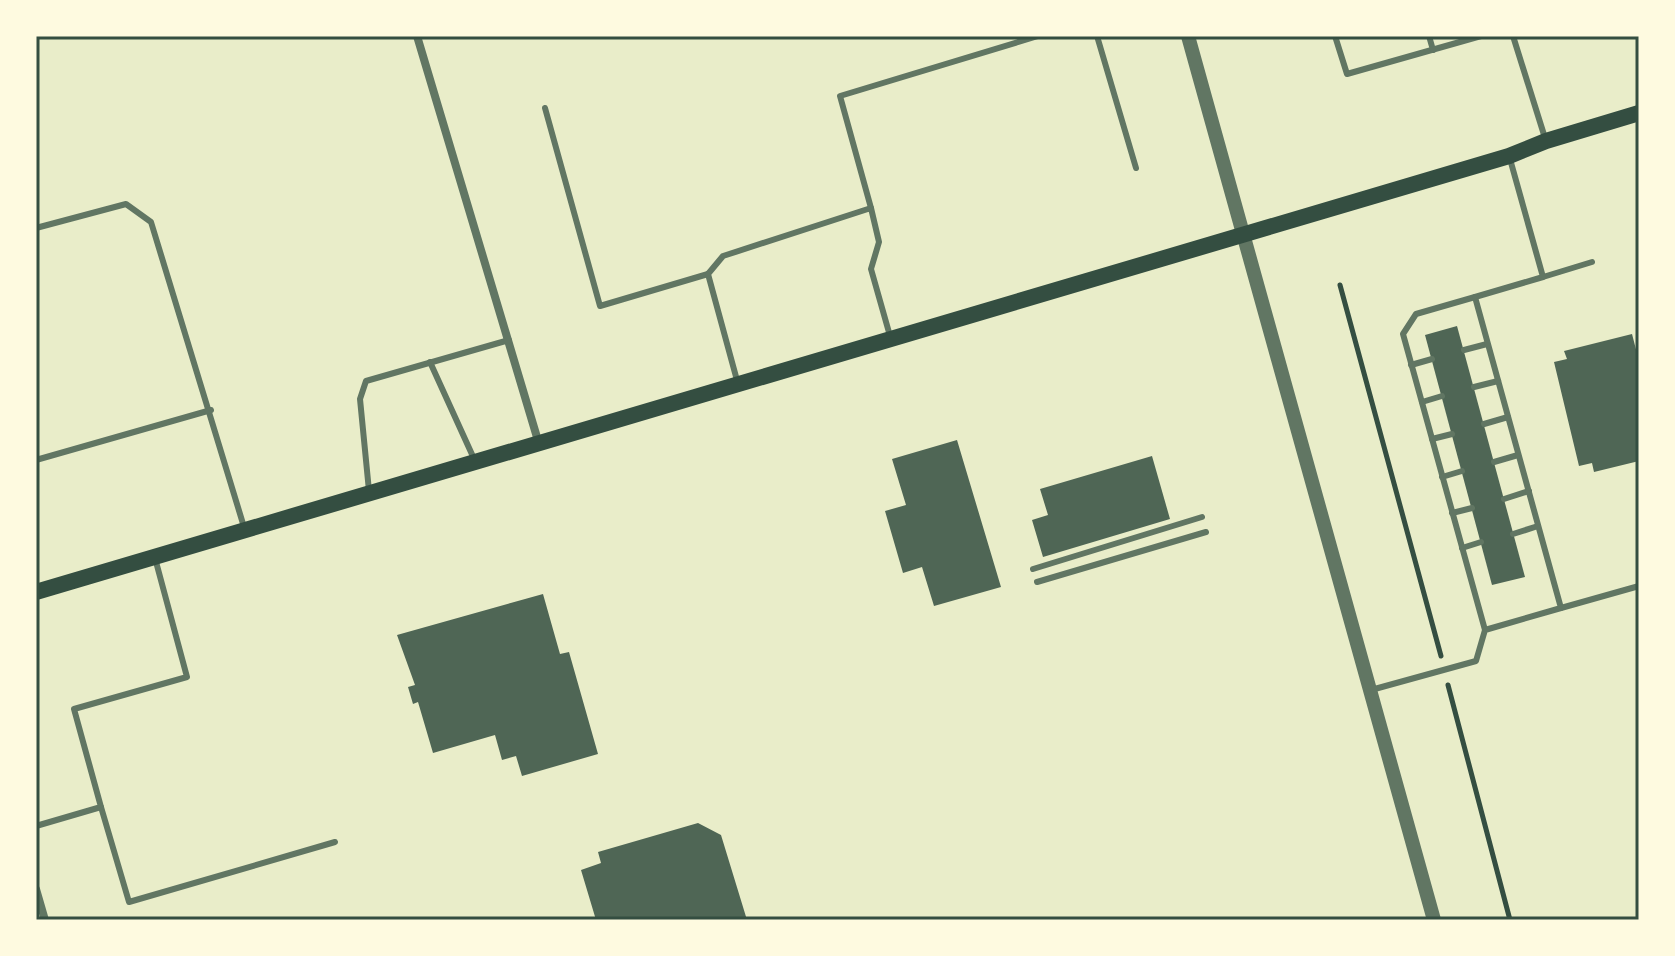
<svg xmlns="http://www.w3.org/2000/svg" width="1675" height="956" viewBox="0 0 1675 956" font-family="Signika,sans-serif">
	<style>
		.building { fill: #4f6655 }
		.lines { fill: none; stroke-linecap: round; stroke-linejoin: round }
		.path { stroke: #344e41; stroke-width: 5 }
		.service { stroke: #617663; stroke-width: 6 }
		.minor { stroke: #617663; stroke-width: 8 }
		.tertiary { stroke: #617663; stroke-width: 14 }
		.secondary { stroke: #344e41; stroke-width: 16 }
		.neatline { fill: none; stroke: #344e41; stroke-width: 3 }
	</style>
	<rect width="100%" height="100%" fill="#e9edc9"/>
	<g class="building">
		<path d="M1457,326L1525,577L1492,585L1425,335Z"/>
		<path d="M1632,334L1639,361V461L1594,472L1592,463L1579,466L1554,362L1567,359L1564,351Z"/>
		<path d="M957,440L1001,587L934,606L922,567L903,573L885,511L906,505L892,459Z"/>
		<path d="M1152,456L1170,519L1043,557L1032,520L1048,515L1040,489Z"/>
		<path d="M543,594L560,654L569,652L598,754L522,776L516,756L502,760L495,735L433,753L418,702L413,704L408,687L415,685L397,635Z"/>
		<path d="M698,823L721,835L747,920H596L581,870L601,863L598,852Z"/>
	</g>
	<g class="lines">
		<g class="path">
			<path d="M1340,285L1441,656"/>
			<path d="M1448,685L1510,920"/>
		</g>
		<g class="service">
			<path d="M1097,36L1136,168"/>
			<path d="M1335,36L1347,74L1481,36"/>
			<path d="M1429,36L1433,50"/>
			<path d="M1513,36L1545,138"/>
			<path d="M545,108L600,306L708,274"/>
			<path d="M871,208L840,96L1038,36"/>
			<path d="M36,228L126,204L151,222L244,527"/>
			<path d="M1543,277L1592,262"/>
			<path d="M1475,297L1416,314L1403,334L1485,630"/>
			<path d="M1464,350L1487,344"/>
			<path d="M430,362L475,461"/>
			<path d="M1411,365L1432,359"/>
			<path d="M738,384L708,274L723,256L871,208L879,242L871,269L890,336"/>
			<path d="M1474,387L1498,381"/>
			<path d="M1422,402L1442,396"/>
			<path d="M1484,424L1508,417"/>
			<path d="M1432,439L1452,434"/>
			<path d="M36,460L211,410"/>
			<path d="M1494,462L1518,455"/>
			<path d="M1442,477L1462,471"/>
			<path d="M369,491L360,399L366,381L509,340"/>
			<path d="M1504,499L1529,491"/>
			<path d="M1452,513L1472,508"/>
			<path d="M1513,534L1538,526"/>
			<path d="M1462,548L1481,542"/>
			<path d="M1033,569L1202,517"/>
			<path d="M1037,582L1206,532"/>
			<path d="M1561,608L1639,586"/>
			<path d="M1371,690L1476,661L1485,630L1561,608L1475,297L1543,277L1510,159"/>
			<path d="M101,807L129,902L335,842"/>
			<path d="M36,826L101,807L74,709L187,677L155,558"/>
		</g>
		<g class="minor">
			<path d="M417,36L539,444"/>
			<path d="M36,889L45,920"/>
		</g>
		<path class="tertiary" d="M1188,36L1434,920"/>
		<path class="secondary" d="M36,592L1509,156L1546,141L1639,113"/>
	</g>
	<rect width="1675" height="956" fill="none" stroke="#fefae0" stroke-width="76"/>
	<rect x="38" y="38" width="1599" height="880" class="neatline"/>
</svg>
